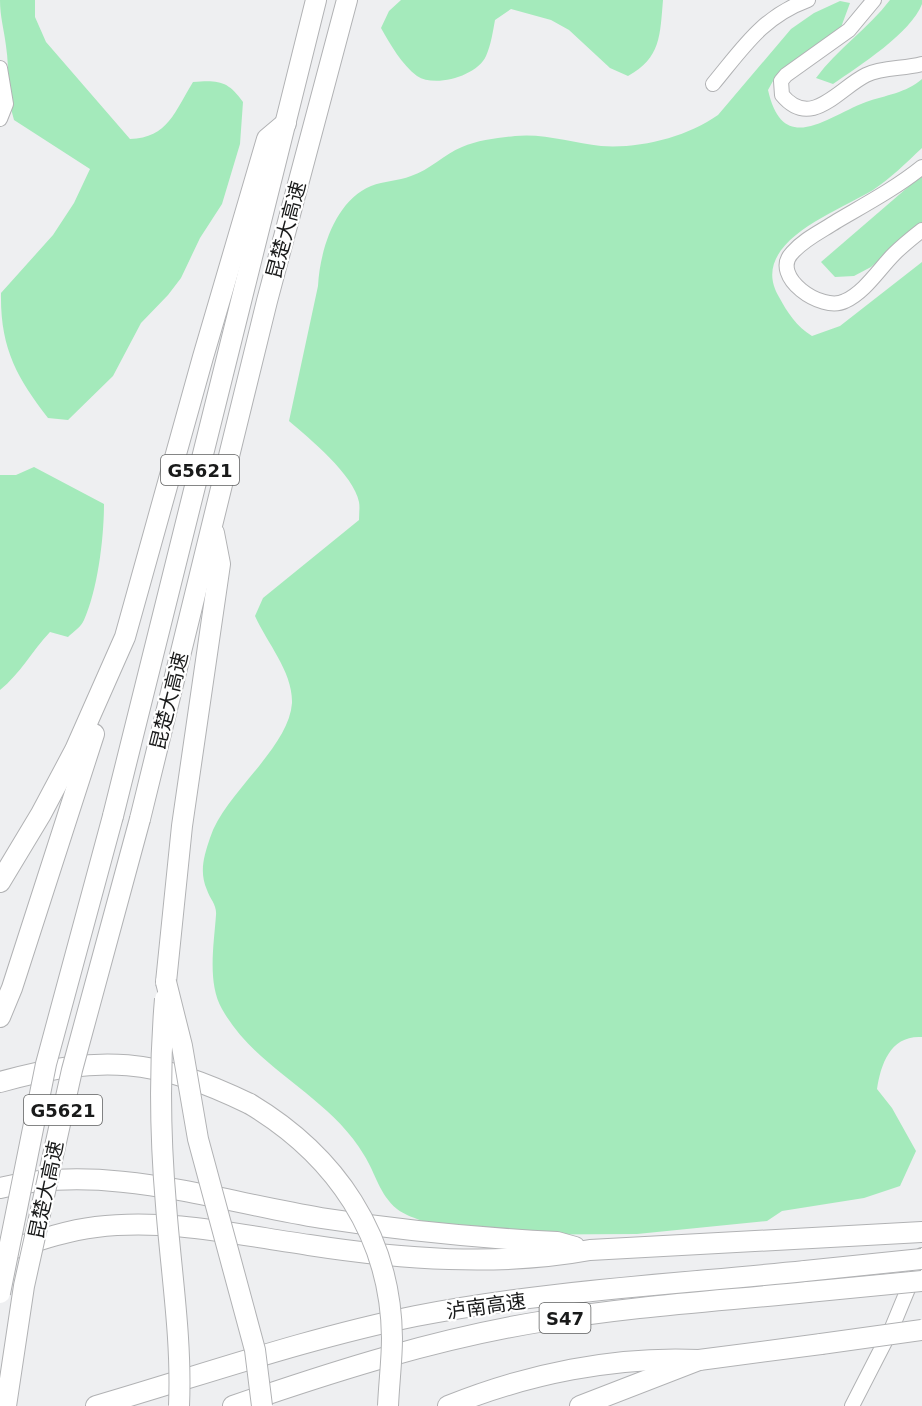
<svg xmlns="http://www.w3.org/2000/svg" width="922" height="1406" viewBox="0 0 922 1406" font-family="'DejaVu Sans','Noto Sans SC',sans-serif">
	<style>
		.green { fill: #a4eabb }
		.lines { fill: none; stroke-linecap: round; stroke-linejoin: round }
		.minor-casing { stroke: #b1b2b4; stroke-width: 16 }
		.highway-casing { stroke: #b1b2b4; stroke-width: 22 }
		.minor { stroke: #fff; stroke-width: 14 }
		.highway { stroke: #fff; stroke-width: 20 }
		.highway-bridge-casing { stroke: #b1b2b4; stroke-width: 22; stroke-linecap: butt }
		.highway-bridge { stroke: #fff; stroke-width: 20 }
		.labels { text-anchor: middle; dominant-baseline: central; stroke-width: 4.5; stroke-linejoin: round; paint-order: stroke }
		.shield { fill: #fff; stroke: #5e5f5f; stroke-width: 1.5 }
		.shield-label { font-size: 18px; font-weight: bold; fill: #191a1a }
		.street-label { font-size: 20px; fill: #191a1a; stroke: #fff }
	</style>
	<rect width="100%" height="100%" fill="#eeeff1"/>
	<g class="green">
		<path d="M0,0H35V17L46,42L130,139C168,138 175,111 193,82C219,80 228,81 243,102L240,144L222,204L200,238L181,278L168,295L141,323L113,376L68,420L48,418C17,378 0,348 1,293L53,235L74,203L90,169L14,120C6,94 10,72 6,46C4,29 0,17 0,0Z"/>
		<path d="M401,0H663C660,35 661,58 628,76L610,68L569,30L551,20L511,9L495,20C493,31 491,45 486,56C477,76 435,88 417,76C402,65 390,44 381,28L389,11Z"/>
		<path d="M890,0H922V4C911,33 859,66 833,84L816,78C837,49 868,29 890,0Z"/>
		<path d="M840,1L850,3L840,30L773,81L768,90C783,157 826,117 866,102C886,95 906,93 922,79V148C907,162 890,179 873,190C837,212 747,243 779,297C787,312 797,327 812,336L840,326L922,262V1037C891,1035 881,1063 877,1089L892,1108L916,1151L900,1186L864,1198L782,1211L767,1221L637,1234L444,1235C429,1219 411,1220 397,1209C379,1194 376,1174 364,1155C329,1095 256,1070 222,1009C207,983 214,944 216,915C217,905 210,899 207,890C199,872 204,856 210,838C224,794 289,748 292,703C293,672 267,643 255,616L263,598L359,520C359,514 360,507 359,502C354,475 309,438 289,421L318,286C320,250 335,201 371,186C384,181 398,181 411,176C430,170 444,154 462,147C478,140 498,138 515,136C544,133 573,143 601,146C639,149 687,137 718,115L791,29L814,13Z"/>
		<path d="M922,175V223L871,267L854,276L835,277L821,262Z"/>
		<path d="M34,467L104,504C104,537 98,589 84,620C81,627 73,632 68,637L50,632C32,651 20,674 0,690V475H16Z"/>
	</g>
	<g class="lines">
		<defs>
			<g id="minor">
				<path d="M874,0L849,30L786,75L781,81L782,95C811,130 838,89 866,75C882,67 905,69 922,64"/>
				<path d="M0,68L6,104L0,119"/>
				<path d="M713,84C743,48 762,17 808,0"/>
				<path d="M922,167C896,188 866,204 837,221C822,231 804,239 792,253C770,276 821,313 845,301C865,292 879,269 894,254C903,245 913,237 922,230"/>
				<path d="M852,1406L891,1330L922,1255"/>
			</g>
			<g id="highway">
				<path d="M113,816L316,0"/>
				<path d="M140,819L267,301L347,0"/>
				<path d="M0,882L41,814L75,750L125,637L203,357L267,139L286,123"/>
				<path d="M166,982L182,826L220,564L214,533"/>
				<path d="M0,1017L12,988L94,734"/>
				<path d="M0,1082C102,1054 155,1058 250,1104"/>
				<path d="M0,1188C106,1162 217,1201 321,1218C399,1230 478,1238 557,1242L575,1247"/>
				<path d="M0,1253C31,1243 63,1231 96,1227C167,1218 239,1235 309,1245C400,1259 498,1267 590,1250L922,1232"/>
				<path d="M96,1406C202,1375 308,1338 416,1316C543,1291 676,1284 805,1271"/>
				<path d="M233,1406C335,1371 438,1338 545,1321C632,1306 720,1301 808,1292"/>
				<path d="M448,1406C527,1374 615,1356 699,1360"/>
				<path d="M580,1406L699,1360L821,1344"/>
			</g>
		</defs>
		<use href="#minor" class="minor-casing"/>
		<use href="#highway" class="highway-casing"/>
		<use href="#minor" class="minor"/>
		<use href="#highway" class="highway"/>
		<defs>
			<g id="highway-bridge">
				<path d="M166,982L182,1046L198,1139L255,1350L262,1406"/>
				<path d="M165,999C159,1069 160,1136 166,1205C171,1272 182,1339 179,1406"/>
				<path d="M250,1104C335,1155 391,1235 392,1338C392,1360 389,1383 388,1406"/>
				<path d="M805,1271L922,1259"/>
				<path d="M808,1292L922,1281"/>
				<path d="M0,1293L46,1064L113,816"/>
				<path d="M821,1344L922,1330"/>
				<path d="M6,1406L24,1286L72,1070L140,819"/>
			</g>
		</defs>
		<use href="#highway-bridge" class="highway-bridge-casing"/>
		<use href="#highway-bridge" class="highway-bridge"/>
	</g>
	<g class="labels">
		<g class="shield">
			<rect x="161" y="455" width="78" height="30" rx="4.5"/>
			<rect x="24" y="1095" width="78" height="30" rx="4.5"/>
			<rect x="539.5" y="1303" width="51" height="30" rx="4.5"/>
		</g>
		<g class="shield-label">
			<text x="200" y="470">G5621</text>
			<text x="63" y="1110">G5621</text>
			<text x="565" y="1318">S47</text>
		</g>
		<g class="street-label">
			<text transform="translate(286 230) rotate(-75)">昆楚大高速</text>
			<text transform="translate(169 701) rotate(-76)">昆楚大高速</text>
			<text transform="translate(46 1190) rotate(-78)">昆楚大高速</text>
			<text transform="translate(486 1306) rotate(-8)">泸南高速</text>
		</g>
	</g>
</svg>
